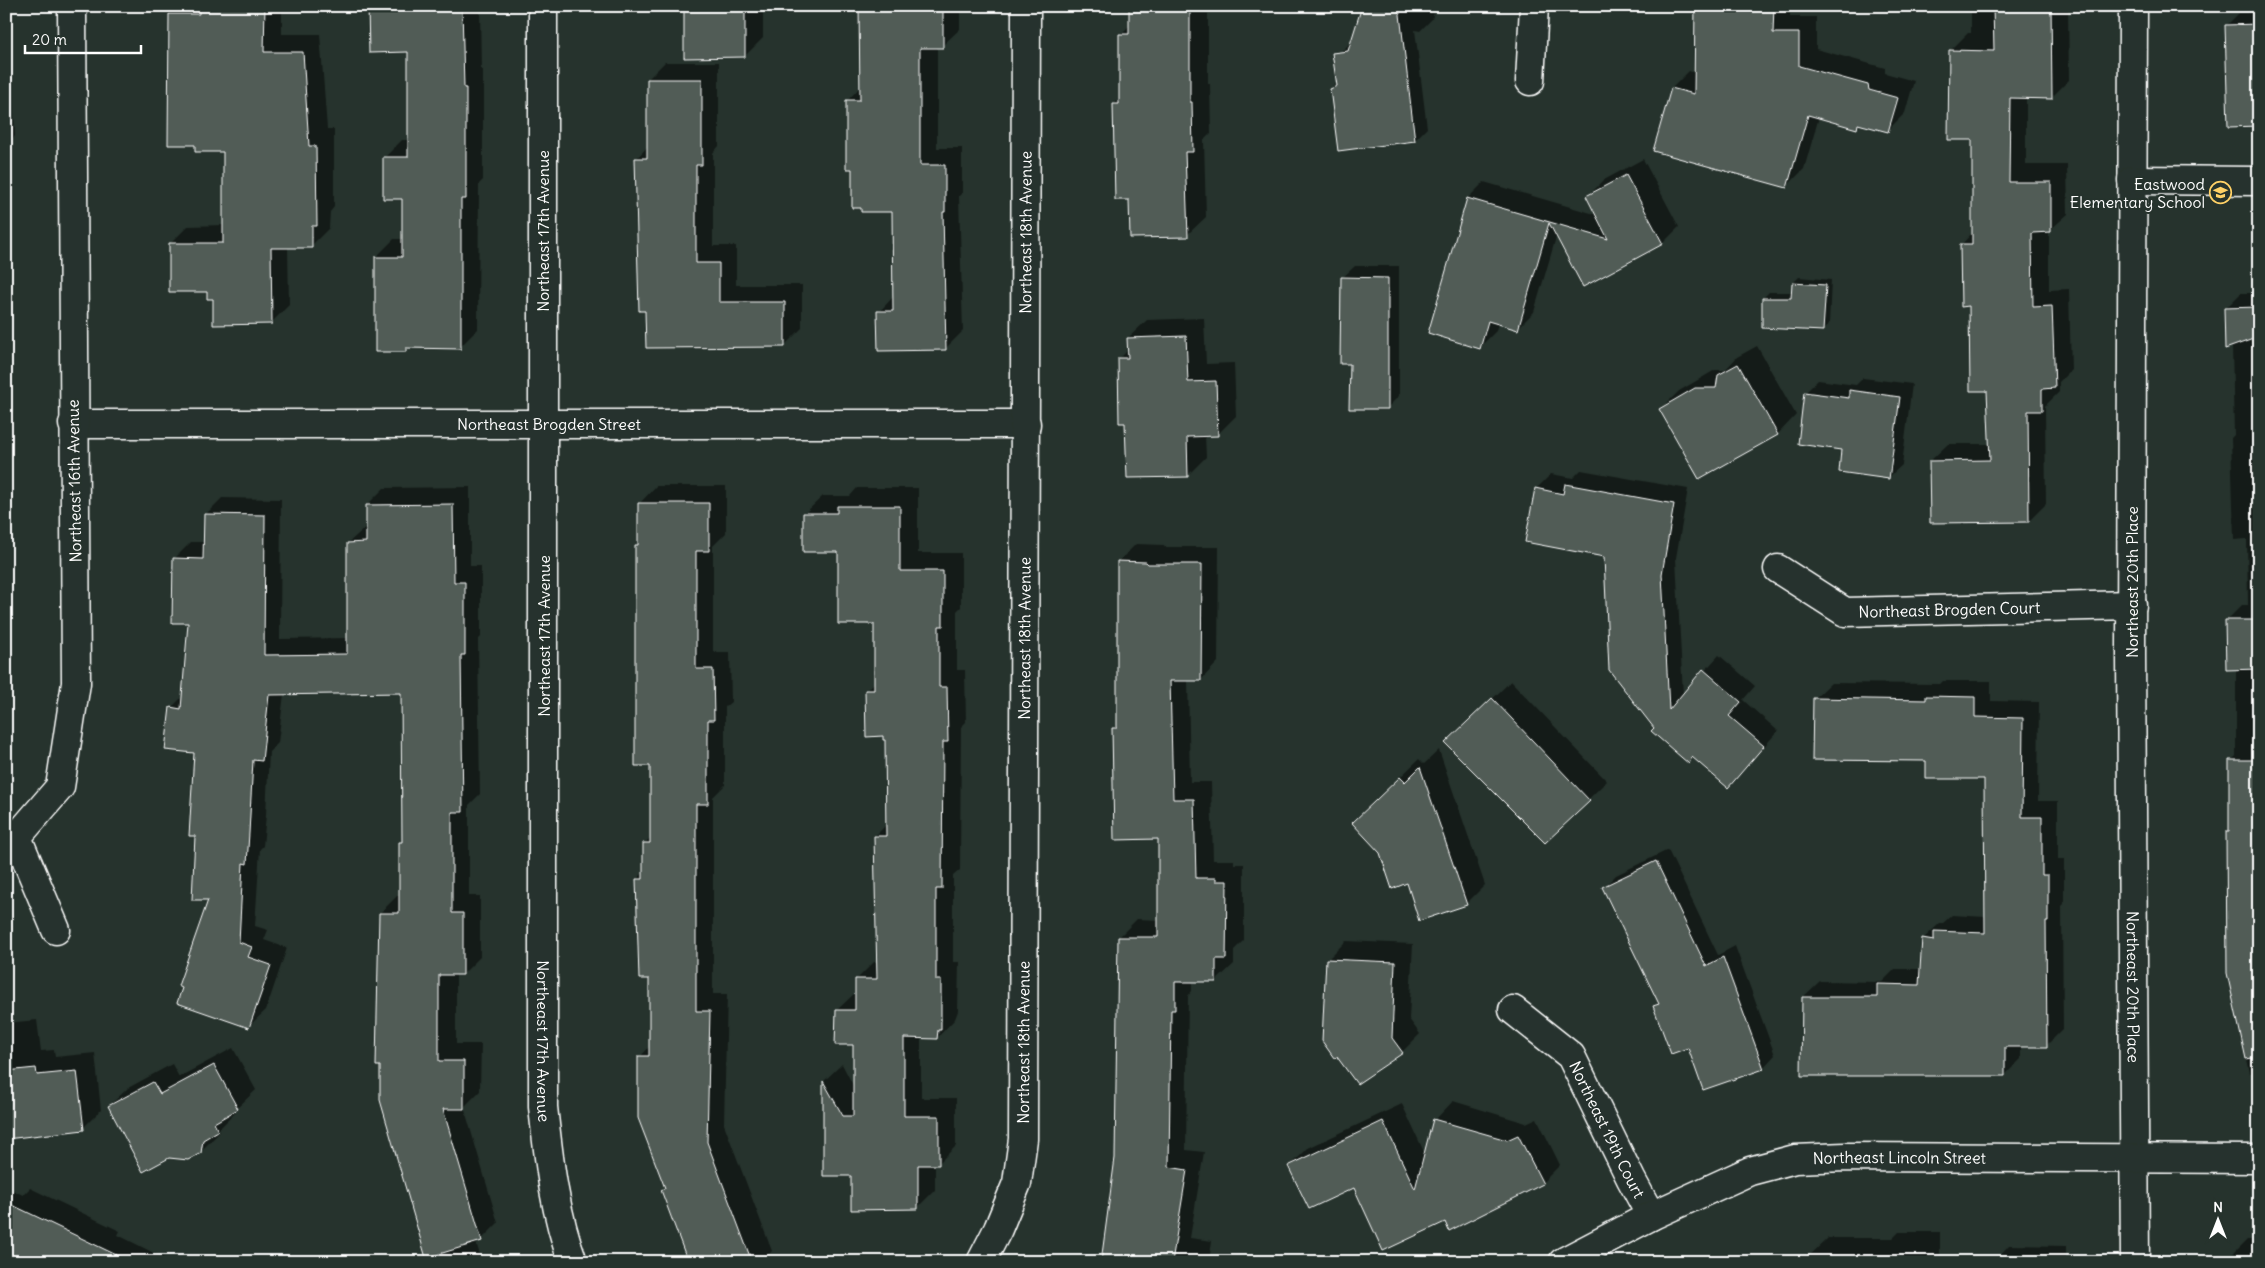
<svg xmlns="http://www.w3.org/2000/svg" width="2265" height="1268" viewBox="0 0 2265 1268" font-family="Delius,sans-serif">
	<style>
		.shadow { fill: #0007 }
		.building { fill: #515c57; stroke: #fff }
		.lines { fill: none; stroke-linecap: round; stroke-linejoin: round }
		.minor-casing { stroke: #fff; stroke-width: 31 }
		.minor { stroke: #26332d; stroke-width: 28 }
		.labels { text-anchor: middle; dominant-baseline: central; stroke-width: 4; stroke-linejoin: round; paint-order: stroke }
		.poi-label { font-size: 16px; fill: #fff; stroke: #26332d; text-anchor: end }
		.street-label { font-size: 16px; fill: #fff; stroke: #26332d }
	</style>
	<rect width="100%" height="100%" fill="#26332d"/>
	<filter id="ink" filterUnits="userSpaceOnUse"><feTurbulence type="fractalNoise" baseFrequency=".02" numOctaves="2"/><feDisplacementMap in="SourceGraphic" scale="10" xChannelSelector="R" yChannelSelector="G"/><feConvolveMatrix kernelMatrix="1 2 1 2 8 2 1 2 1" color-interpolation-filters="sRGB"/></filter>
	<g filter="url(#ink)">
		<g class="shadow">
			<path d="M178,6H282V34H320L327,129H334V207L330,212L329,228L311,246H288L289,305L271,323L214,298L170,244L188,226L224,225V151L196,144L170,14Z"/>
			<path d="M369,6H480L481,70H483V180L479,184L478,329L460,347H409L405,351L376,257L394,239H403V197L384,158L402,140H409L410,51Z"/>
			<path d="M686,6H763V38L745,56Z"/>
			<path d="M860,6H960V29L942,46H937V148H962V193L959,196L963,331L945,349L879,312L894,296L893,211L853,167L847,101L861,86Z"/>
			<path d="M1130,6H1208V84H1210L1211,133L1204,140L1206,217L1187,235L1130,199L1114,104L1120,99V35L1130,25Z"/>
			<path d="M1363,6H1436L1432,19L1420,31L1415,30L1427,128L1415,140L1331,89L1337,83L1340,53L1353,40Z"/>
			<path d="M1696,6H1790V17H1816V49L1885,68V73L1914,81L1905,113L1888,130L1861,123L1856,128L1819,117L1804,169L1787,186L1672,88L1689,71L1695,73Z"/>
			<path d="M1971,6H2068L2069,80L2051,98L2026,97V165H2067L2068,214L2049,231V290L2069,289L2071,370L2059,382V392L2045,406L2046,504L2029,521L1930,461L1948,444H1990L1988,389L1970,305L1961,245L1973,232V139L1950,51L1968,33H1971Z"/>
			<path d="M2248,6H2259V125L2227,25L2239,13H2248Z"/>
			<path d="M665,62H719V146L713,153V246H736V285H802V328L784,346L647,347L637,158L648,146V79Z"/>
			<path d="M6,67H12L15,136L6,144Z"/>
			<path d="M1643,159L1679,227L1663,243L1583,285L1557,234L1534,312L1518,328L1498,323L1496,331L1480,347L1468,198L1484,182L1598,215L1588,196L1604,180Z"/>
			<path d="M6,224H11L10,261L6,265Z"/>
			<path d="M1355,266H1399V396L1387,408L1351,362L1342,278Z"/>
			<path d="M1799,277L1831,280L1829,324L1823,330L1763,298L1769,292H1793V283Z"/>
			<path d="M2241,293H2259V1071L2250,1073L2228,973L2227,832L2230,829L2231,761L2236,756V668L2227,620L2242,605H2248L2247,539L2234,540L2231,438L2234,435L2232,346L2226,308Z"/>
			<path d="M1204,318L1206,364L1234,363L1236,416L1217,435H1205L1206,457L1187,476L1127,422L1119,359L1129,349L1128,338L1147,320Z"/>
			<path d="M1757,346L1796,415L1778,434L1700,478L1661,409L1679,391L1715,370H1725L1737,357Z"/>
			<path d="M1863,378L1912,384L1902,465L1889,477L1843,449L1805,393L1818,380L1856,385Z"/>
			<path d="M6,412H13V454L6,461Z"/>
			<path d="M1581,470L1688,489L1676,558L1683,695L1719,655L1755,686L1743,700L1778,731L1728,787L1694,757L1689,762L1655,728L1605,556L1536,489L1551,474L1573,478Z"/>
			<path d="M656,486H726V533L713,546V652H730L731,702L725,707V785L713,797V994H727L724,1124L772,1251L761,1262H695L663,1190L666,1187L640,1057L650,1046V978L637,879L644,872V844L651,837V764L637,545L639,543V504Z"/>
			<path d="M470,487V566H481V637L478,640L480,794L469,805V896H480V957L463,974H456V1044H481L480,1091L464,1107L498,1223L481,1240L476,1242L482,1262H428L381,1100L380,913L397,896H400V843L404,839L403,692L284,694L278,743L269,752L266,815L263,846L260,849L255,926L268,930L264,940L287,948L266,1010L249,1026L210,899L197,835L195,752L171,708L183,696L190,621L174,559L191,542H205V515L222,498L281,499L280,639L349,638L348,543L367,526V505L384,488Z"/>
			<path d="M857,488H918V553H961V607L957,611V670H965L966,722L961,727L960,870L953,876V962H959L958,1011L955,1019L937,1038L921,1037V1098H956V1146L938,1164H935V1190L917,1208L852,1175H824V1081L842,1064L854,1087V1044L837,1010L856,992V980L874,962H878L875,836L887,824L886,738L866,691L875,682V623L839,551L804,514L823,496H850Z"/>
			<path d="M1136,544L1164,545L1165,547H1219L1218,662L1201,680L1188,679L1190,782H1211L1213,860H1234V864H1244V940L1234,950V964L1216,981H1192V991L1188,996L1186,1150L1204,1152L1190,1238L1212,1241L1209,1262H1102L1116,1158L1119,937L1137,919L1159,920L1160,838L1113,729L1118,724V562Z"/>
			<path d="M1511,681L1607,781L1545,842L1465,725Z"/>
			<path d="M1943,681H1991V701L2039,702L2038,801H2058V859H2064V904L2062,906L2063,1029L2047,1045H2021V1059L2005,1075L1803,997L1820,981L1882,982L1895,969H1921L1923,939L1940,923H1943L1952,915L1986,917V778L1928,760L1814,699L1831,683L1940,684Z"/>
			<path d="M1439,750L1485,885L1466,904L1372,804L1419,759L1424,764Z"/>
			<path d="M1668,850L1718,955L1735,946L1775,1055L1763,1068L1655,1006L1659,1002L1604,887L1616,875Z"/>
			<path d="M1346,941L1413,944L1409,1019L1420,1034L1402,1052L1327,960Z"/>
			<path d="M37,1020L41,1051L54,1050L55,1057L95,1053L101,1110L83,1128L6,1129V1023Z"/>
			<path d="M233,1048L256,1090L235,1110L236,1112L219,1129V1133L200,1152L109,1106L128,1088L172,1064L179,1077Z"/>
			<path d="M1453,1101L1526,1123L1537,1118L1560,1165L1542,1183L1446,1221L1354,1186L1290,1166L1308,1148L1402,1104L1425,1154L1435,1120Z"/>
			<path d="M6,1187L23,1195L30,1188L120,1231L118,1235L172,1262H6Z"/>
			<path d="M1899,1232H1940V1262H1803L1809,1259V1256L1828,1238H1893Z"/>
			<path d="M2247,1240H2259V1262H2232V1255Z"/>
			<path d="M2009,1245L2066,1246V1262H1997V1258Z"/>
		</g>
		<g class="building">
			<path d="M199,6H265L264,52H303L309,146H316L317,226H312V248H271L272,324L213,325V299H207V292H169V243H223V152H195V145H168L169,14H199Z"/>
			<path d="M368,6H462L464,88H466V199H461V349L406,348V352H375V257H402V199H383V157H408V52L369,53Z"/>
			<path d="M684,6H745V57L684,58Z"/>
			<path d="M859,6H943V48H920V165H945V212H943L946,350L878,351L877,311H893L892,212H861V208H852V169H846V100H860Z"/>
			<path d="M1129,6H1190V102H1192L1193,152H1185L1188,237L1130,238L1129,200H1115L1113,104H1119V34H1129Z"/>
			<path d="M1362,6H1399L1415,141L1338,151L1330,89L1337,86L1332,53L1348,51Z"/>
			<path d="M1695,6H1774L1773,33H1799V66L1868,85L1869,90L1898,98L1888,132L1858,124L1857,129L1808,115L1787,188L1653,151L1671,88L1694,94Z"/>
			<path d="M1993,6H2051L2052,99L2010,98L2009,182H2051V232L2032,233L2033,307L2052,306L2055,388L2042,389V411H2028L2029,522L1930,523L1929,461L1990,460L1987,391H1970L1969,306L1961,307L1960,244H1972V140H1948L1949,50L1994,51Z"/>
			<path d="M2259,24V126L2228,127L2225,25Z"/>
			<path d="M647,79H702V165H696V263H719V302H785V347L646,348L645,311H639L635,158H647Z"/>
			<path d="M1626,175L1663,244L1583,287L1549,223L1518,330L1488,321L1480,349L1428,333L1467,198L1608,239L1586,196Z"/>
			<path d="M1341,277L1388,278V409H1349L1350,364H1340Z"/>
			<path d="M1792,283L1826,285L1823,331L1762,328V298H1791Z"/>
			<path d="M2259,307V337L2225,349L2224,308Z"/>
			<path d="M1186,336L1188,382L1216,381L1218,436L1187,437L1188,477L1127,478L1125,423H1119L1118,358H1128L1127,338Z"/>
			<path d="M1738,364L1778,435L1699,479L1659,409L1695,388H1716L1718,375Z"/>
			<path d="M1849,390L1900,397L1889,479L1839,472L1841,450L1798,444L1804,392L1849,398Z"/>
			<path d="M1565,484L1674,504L1662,574L1669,710L1703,669L1741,702L1729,716L1764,746L1728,788L1692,757L1689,764L1651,731L1654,728L1609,670L1604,557L1525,542L1535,488L1563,494Z"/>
			<path d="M638,503H709V551H696V669H713L714,720H708V804H696V1011H710L707,1142L752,1262H688L661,1190L665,1188L638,1118V1056H649V979H639L636,879H643V843H650V766H635V545H638Z"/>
			<path d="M453,504L454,582H465V655H461L463,812H452V913H463V975H439V1061H464V1109H443L482,1241L426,1258L380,1100V1066H376L379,913H399V842H402L401,693L269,695L262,761L253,760L249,833L247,864L243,863L239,942L252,947L248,957L271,965L249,1028L177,1003L182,988L178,986L208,900H192L195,836H189L194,753L165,750L170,707L181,709L188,623H172L173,558L203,559L204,514L265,515L264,655L347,654V543L366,542V505Z"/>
			<path d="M837,506H900V571H943V626H939V687H947L948,742H943L942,889H936V980H941V1030H938L937,1039L904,1038V1116H939V1165H918V1209L851,1210V1176H823V1081L843,1116H853V1045H835L836,1010H855V979H877L874,836H886L885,740H883V736L866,737L865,690H874V624H838V552H803V513H837Z"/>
			<path d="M1117,561L1146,562L1148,564H1202L1201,681H1170L1173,799H1194L1196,878H1216V881H1227L1226,959H1216V982H1175V1010H1171L1169,1167L1187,1170L1172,1262H1101L1115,1158L1118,937H1158V839L1114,840L1112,728H1117Z"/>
			<path d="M2225,620H2259V669L2226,670Z"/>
			<path d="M1926,696L1975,697V717L2023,718L2022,817H2042V875H2048V922H2046L2047,1047H2005V1076H1801L1802,997H1877V984L1919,985L1922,938L1934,940V931L1985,933L1984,779H1926V761L1812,760L1813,698L1926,700Z"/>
			<path d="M1492,698L1590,801L1545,843L1445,743Z"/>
			<path d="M2229,760H2259V1057L2246,1059L2227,973L2226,832H2229Z"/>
			<path d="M1420,767L1467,905L1419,921L1407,883L1392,889L1380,853L1352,823L1400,777L1405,782Z"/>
			<path d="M1656,861L1706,966L1723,957L1764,1069L1703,1090L1688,1048L1671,1054L1653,1006L1659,1004L1602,887Z"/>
			<path d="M1326,959L1395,962L1392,1038L1403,1053L1357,1084L1337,1057L1334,1058L1322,1041Z"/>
			<path d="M214,1065L238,1109L214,1123L218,1131L203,1140L201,1153L188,1160L169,1158L143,1172L108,1106L153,1082L160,1094Z"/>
			<path d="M36,1068L37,1075L77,1071L84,1130L6,1139V1071Z"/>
			<path d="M1433,1119L1507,1140L1518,1135L1543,1184L1449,1231L1445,1222L1383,1251L1354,1188L1309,1209L1288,1166L1383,1121L1415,1189Z"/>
			<path d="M6,1202L131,1262H6Z"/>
		</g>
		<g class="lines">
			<defs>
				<g id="minor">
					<path id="s1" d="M543,6V1107C549,1160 554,1211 573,1262"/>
					<path id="s2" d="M2133,6L2131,654L2135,1262"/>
					<path d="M1530,81L1534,6"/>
					<path d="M2132,180L2259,181"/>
					<path id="s3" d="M73,424H1026"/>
					<path id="s4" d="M1778,569L1845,612L2132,605"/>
					<path d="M56,930L17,837L60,787L76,683L72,6"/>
					<path id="s5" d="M1513,1010L1571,1056L1631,1179L1651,1216"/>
					<path id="s6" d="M981,1262L998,1229L1017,1183L1023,1139L1026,6"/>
					<path id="s7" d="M1563,1262L1651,1216L1750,1171L1795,1159L1845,1157L2259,1159"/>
				</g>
			</defs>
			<use href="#minor" class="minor-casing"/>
			<use href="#minor" class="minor"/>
		</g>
	</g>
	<defs>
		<symbol id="school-ring" viewBox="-11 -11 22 22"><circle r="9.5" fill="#26332d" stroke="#ffd166" stroke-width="1.5"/><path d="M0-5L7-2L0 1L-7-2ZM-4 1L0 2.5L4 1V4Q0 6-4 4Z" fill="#ffd166"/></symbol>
	</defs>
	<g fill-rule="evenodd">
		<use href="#school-ring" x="2208" y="180" width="25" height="25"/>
	</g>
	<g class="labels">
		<g class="poi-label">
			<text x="2205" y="184">Eastwood<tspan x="2205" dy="18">Elementary School</tspan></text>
		</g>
		<g class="street-label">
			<text transform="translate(543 231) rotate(-90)">Northeast 17th Avenue</text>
			<text stroke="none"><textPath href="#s6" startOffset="1038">Northeast 18th Avenue</textPath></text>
			<text stroke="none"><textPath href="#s3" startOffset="476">Northeast Brogden Street</textPath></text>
			<text transform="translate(74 481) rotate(-91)">Northeast 16th Avenue</text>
			<text transform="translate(2132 582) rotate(-90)">Northeast 20th Place</text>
			<text stroke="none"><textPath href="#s4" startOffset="184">Northeast Brogden Court</textPath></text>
			<text transform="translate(544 636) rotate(-90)">Northeast 17th Avenue</text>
			<text stroke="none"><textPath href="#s6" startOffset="632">Northeast 18th Avenue</textPath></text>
			<text stroke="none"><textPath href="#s2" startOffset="981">Northeast 20th Place</textPath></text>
			<text stroke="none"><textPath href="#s1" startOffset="1035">Northeast 17th Avenue</textPath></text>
			<text stroke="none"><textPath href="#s6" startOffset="228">Northeast 18th Avenue</textPath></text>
			<text stroke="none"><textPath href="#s5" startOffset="156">Northeast 19th Court</textPath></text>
			<text stroke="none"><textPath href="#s7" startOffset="359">Northeast Lincoln Street</textPath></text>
		</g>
	</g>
	<rect width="2265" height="1268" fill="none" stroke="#26332d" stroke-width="25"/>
	<rect x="12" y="12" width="2240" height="1243" fill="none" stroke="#fff" stroke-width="2" filter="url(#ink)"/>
	<g transform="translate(2218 1220)" stroke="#26332d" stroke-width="4" paint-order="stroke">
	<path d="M0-4L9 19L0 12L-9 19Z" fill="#ffffff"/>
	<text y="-8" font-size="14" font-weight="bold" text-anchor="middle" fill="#ffffff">N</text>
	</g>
	<path d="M25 45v8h116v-8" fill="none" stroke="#ffffff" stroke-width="2.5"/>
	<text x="32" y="45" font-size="15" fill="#ffffff" stroke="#26332d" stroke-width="4" paint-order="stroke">20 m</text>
</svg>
